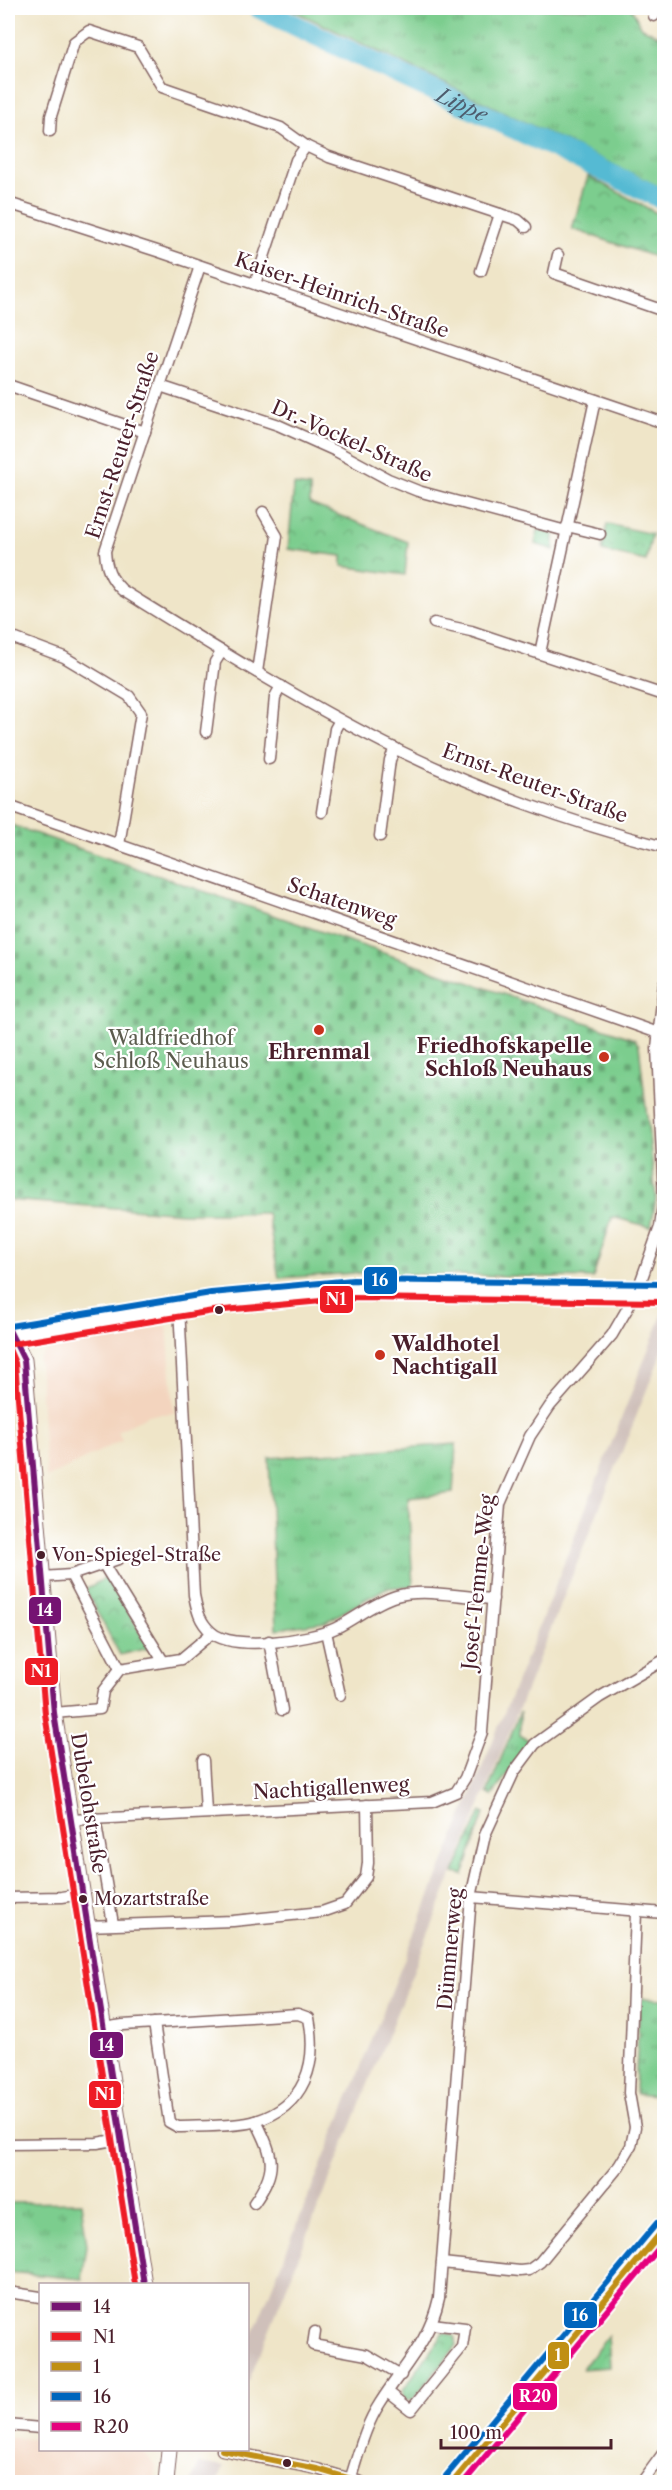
<svg xmlns="http://www.w3.org/2000/svg" width="672" height="2490" viewBox="0 0 672 2490" font-family="'Libre Caslon Text',serif">
	<style>
		.built { fill: #f3d4be }
		.railway { fill: #cfc0ba }
		.grass { fill: url(#grass-tufts); stroke: #63765c; stroke-width: 1.5 }
		.cemetery { fill: url(#cemetery-stones); stroke: #63765c; stroke-width: 1.5 }
		.park { fill: url(#park-crowns); stroke: #63765c; stroke-width: 1.5 }
		.lines { fill: none; stroke-linecap: round; stroke-linejoin: round }
		.stream { stroke: #55bad3; stroke-width: 4 }
		.river { stroke: #55bad3; stroke-width: 21 }
		.street-casing { stroke: #846462; stroke-width: 13 }
		.secondary-casing { stroke: #846462; stroke-width: 17 }
		.street { stroke: #fff; stroke-width: 10 }
		.secondary { stroke: #fff; stroke-width: 15 }
		.bus-1-casing { stroke: #fff; stroke-width: 10 }
		.bus-2-casing { stroke: #fff; stroke-width: 10 }
		.bus-3-casing { stroke: #fff; stroke-width: 10 }
		.bus-4-casing { stroke: #fff; stroke-width: 10 }
		.bus-5-casing { stroke: #fff; stroke-width: 10 }
		.bus-1 { stroke: #751372; stroke-width: 6 }
		.bus-2 { stroke: #ee1c25; stroke-width: 6 }
		.bus-3 { stroke: #c08f13; stroke-width: 6 }
		.bus-4 { stroke: #0065bd; stroke-width: 6 }
		.bus-5 { stroke: #e5007d; stroke-width: 6 }
		.poi-dot { fill: #c8321e; stroke: #fff; stroke-width: 2 }
		.bus-dot { fill: #4a1f2b; stroke: #fff; stroke-width: 2 }
		.labels { text-anchor: middle; dominant-baseline: central; stroke-width: 4.5; stroke-linejoin: round; paint-order: stroke }
		.bus-label { font-size: 18px; fill: #4a1f2b; stroke: #fff; text-anchor: start }
		.street-label { font-size: 20px; fill: #4a1f2b; stroke: #fff }
		.park-label { font-size: 20px; fill: #5c5c4e; stroke: #fff }
		.poi-label { font-size: 20px; font-weight: bold; fill: #4a1f2b; stroke: #fff; text-anchor: end }
		.water-label { font-size: 21px; font-style: italic; fill: #4e5d6e; stroke: #fff }
		.line-badge { stroke: #fff; stroke-width: 2 }
		.badge-label { font-size: 16px; text-anchor: middle; font-weight: bold; fill: #fff }
	</style>
	<defs>
		<pattern id="grass-tufts" width="24" height="20" patternUnits="userSpaceOnUse" patternTransform="scale(1.5)"><rect width="24" height="20" fill="#7ccd8e"/><path d="M3 7l-1-3M5 7V3M7 7l1-3M15 17l-1-3M17 17v-4M19 17l1-3" fill="none" stroke="#68a674"/></pattern>
		<pattern id="cemetery-stones" width="16" height="16" patternUnits="userSpaceOnUse" patternTransform="scale(1.5)"><rect width="16" height="16" fill="#7ccd8e"/><path d="M2 7V4a2 2 0 0 1 4 0v3zM10 15v-3a2 2 0 0 1 4 0v3z" fill="#68a674"/></pattern>
		<pattern id="park-crowns" width="20" height="18" patternUnits="userSpaceOnUse" patternTransform="scale(1.5)"><rect width="20" height="18" fill="#7ccd8e"/><path d="M2 6a3 3 0 1 1 6 0M12 15a3 3 0 1 1 6 0" fill="none" stroke="#68a674"/></pattern>
	</defs>
	<rect width="100%" height="100%" fill="#fff"/>
	<filter id="ink" filterUnits="userSpaceOnUse"><feTurbulence type="fractalNoise" baseFrequency=".0167" numOctaves="2"/><feDisplacementMap in="SourceGraphic" scale="12" xChannelSelector="R" yChannelSelector="G"/><feConvolveMatrix kernelMatrix="1 2 1 2 8 2 1 2 1" color-interpolation-filters="sRGB"/></filter>
	<filter id="wash" filterUnits="userSpaceOnUse"><feTurbulence type="fractalNoise" baseFrequency=".008" numOctaves="4" result="noise"/><feDisplacementMap in="SourceGraphic" scale="24" xChannelSelector="R" yChannelSelector="G"/><feGaussianBlur stdDeviation="1.35" result="paint"/><feColorMatrix in="noise" values="0 0 0 0 0 0 0 0 0 0 0 0 0 0 0 0 0 1.4 0 .05"/><feComposite in="paint" operator="in"/></filter>
	<g filter="url(#wash)">
		<rect width="100%" height="100%" fill="#efe5c8"/>
		<g class="built">
			<path d="M167,1326L174,1413L148,1415L118,1431L122,1440L46,1478L39,1359L50,1346Z"/>
			<path d="M8,2437L40,2440V2450H133L144,2452L156,2466L154,2482H8Z"/>
		</g>
		<g class="railway">
			<path d="M664,1310V1347L248,2383V2346L540,1624Z"/>
			<path d="M199,2463L224,2467L217,2482H191Z"/>
		</g>
		<g class="grass">
			<path d="M288,8H631L642,28L664,38V189Z"/>
			<path d="M538,530L554,534V550L535,544Z"/>
			<path d="M456,1444L453,1493L408,1498L413,1586L386,1588L326,1622L276,1629L269,1458Z"/>
			<path d="M520,1712V1735L530,1741L492,1796L487,1793Z"/>
			<path d="M481,1811L484,1813L463,1875L454,1873Z"/>
			<path d="M640,1998L664,1999V2097L637,2094L635,2089Z"/>
			<path d="M81,2202L87,2245L82,2279L8,2272V2203Z"/>
		</g>
		<path class="cemetery" d="M8,824L634,1039L639,1045L656,1198L651,1227L612,1217L593,1278L355,1273L279,1278L267,1213H184L8,1200Z"/>
		<g class="park">
			<path d="M588,176L664,217V260L572,229Z"/>
			<path d="M294,485L310,487V504L408,542L405,575L342,566V556L288,549Z"/>
			<path d="M607,524L652,534L646,561L602,551Z"/>
			<path d="M108,1577L149,1648L120,1655L85,1589Z"/>
			<path d="M444,2332L455,2336L457,2345L413,2399L406,2400L403,2397V2390Z"/>
			<path d="M608,2336L610,2367L582,2369Z"/>
		</g>
		<g class="lines">
			<path class="stream" d="M589,2482L609,2480"/>
			<path class="river" id="s1" d="M259,8C394,73 530,135 664,200"/>
		</g>
	</g>
	<g filter="url(#ink)">
		<g class="lines">
			<defs>
				<g id="street">
					<path d="M654,16L656,8"/>
					<path d="M50,131L51,116L74,42L89,31L138,47L162,87L281,128L306,146L329,157L518,220L526,227"/>
					<path d="M8,203L157,251L664,423"/>
					<path d="M558,255L554,273L664,311"/>
					<path d="M200,266L105,551C106,568 110,578 122,590C208,643 294,697 384,743C470,787 572,823 664,847"/>
					<path d="M481,271L500,214"/>
					<path d="M255,284L296,160L306,146"/>
					<path d="M8,385L145,432"/>
					<path d="M160,386L278,425L336,451L388,479L418,491L566,531"/>
					<path d="M567,526L600,534"/>
					<path d="M434,623L471,631L664,695"/>
					<path d="M8,636L64,657L129,696L141,713L119,845"/>
					<path d="M540,653L595,400"/>
					<path d="M257,672L277,536L263,512"/>
					<path d="M206,732L215,662L222,651"/>
					<path d="M269,759L275,697L281,686"/>
					<path d="M8,806L664,1035"/>
					<path d="M322,812L335,729L340,720"/>
					<path d="M380,836L390,760L395,748"/>
					<path d="M179,1307L194,1595C197,1610 199,1621 211,1632C232,1652 311,1640 336,1628C356,1618 375,1602 396,1596C422,1588 465,1597 493,1599"/>
					<path d="M104,1565L163,1661"/>
					<path d="M71,1575L120,1669"/>
					<path d="M42,1577L71,1575L118,1559"/>
					<path d="M326,1632L340,1695"/>
					<path d="M269,1641L282,1710"/>
					<path d="M54,1713L100,1709L103,1691L120,1669L181,1659L212,1633"/>
					<path d="M203,1760L206,1812"/>
					<path d="M95,1818L113,1924"/>
					<path d="M70,1820L432,1802L456,1792L465,1778L482,1732L500,1504L530,1436L550,1406L612,1335L637,1292L660,1227L664,1198L657,1048L664,983"/>
					<path d="M471,1897L664,1913"/>
					<path d="M8,1898L62,1897L82,1894"/>
					<path d="M86,1926L233,1921L322,1912L345,1904L366,1877L368,1863L367,1805"/>
					<path d="M103,2028L123,2025L298,2014L309,2018C318,2064 305,2106 256,2121C238,2127 199,2126 178,2127L169,2122L154,2023"/>
					<path d="M8,2144L97,2143L120,2139"/>
					<path d="M254,2203C278,2169 274,2157 256,2121"/>
					<path d="M442,2263L520,2271L529,2270L540,2262L619,2166L631,2146L635,2127L629,2093L636,1912"/>
					<path d="M8,2292L40,2297"/>
					<path d="M315,2332L313,2345L367,2355L401,2375"/>
					<path d="M388,2392L411,2410L462,2347L465,2328L432,2324"/>
					<path d="M8,2425L40,2428"/>
					<path d="M222,2450L317,2469L361,2482"/>
					<path d="M351,2477C359,2452 365,2426 380,2403C403,2366 429,2343 439,2298L471,1897L485,1835L514,1772L535,1744L600,1697L664,1660"/>
					<path d="M642,2482L664,2452"/>
				</g>
				<g id="secondary">
					<path d="M8,1328L24,1360L25,1370L54,1713L144,2284"/>
					<path d="M8,1336C123,1318 237,1296 354,1289L664,1293"/>
					<path d="M166,2482L169,2450"/>
					<path d="M453,2482L664,2229"/>
				</g>
			</defs>
			<use href="#street" class="street-casing"/>
			<use href="#secondary" class="secondary-casing"/>
			<use href="#street" class="street"/>
			<use href="#secondary" class="secondary"/>
			<defs>
				<path id="bus-1" d="M8,1328L24,1360L54,1713L144,2284"/>
				<g id="bus-2">
					<path d="M12,1344L213,1311L354,1298L664,1302"/>
					<path d="M8,1347L15,1363L45,1714L135,2284"/>
				</g>
				<g id="bus-3">
					<path d="M222,2450L317,2469L361,2482"/>
					<path d="M453,2482L664,2229"/>
				</g>
				<g id="bus-4">
					<path d="M10,1326L211,1293L353,1280L664,1284"/>
					<path d="M446,2476L657,2223"/>
				</g>
				<path id="bus-5" d="M464,2482L664,2242"/>
			</defs>
			<use href="#bus-1" class="bus-1-casing"/>
			<use href="#bus-2" class="bus-2-casing"/>
			<use href="#bus-3" class="bus-3-casing"/>
			<use href="#bus-4" class="bus-4-casing"/>
			<use href="#bus-5" class="bus-5-casing"/>
			<use href="#bus-1" class="bus-1"/>
			<use href="#bus-2" class="bus-2"/>
			<use href="#bus-3" class="bus-3"/>
			<use href="#bus-4" class="bus-4"/>
			<use href="#bus-5" class="bus-5"/>
		</g>
	</g>
	<g class="poi-dot">
		<circle cx="319" cy="1030" r="6"/>
		<circle cx="604" cy="1057" r="6"/>
		<circle cx="380" cy="1355" r="6"/>
	</g>
	<g class="bus-dot">
		<circle cx="219" cy="1310" r="5"/>
		<circle cx="41" cy="1555" r="5"/>
		<circle cx="83" cy="1899" r="5"/>
		<circle cx="287" cy="2463" r="5"/>
	</g>
	<g class="labels">
		<g class="bus-label">
			<text x="52" y="1555">Von-Spiegel-Straße</text>
			<text x="94" y="1899">Mozartstraße</text>
		</g>
		<g class="street-label">
			<text transform="translate(342 295) rotate(19)">Kaiser-Heinrich-Straße</text>
			<text transform="translate(352 441) rotate(24)">Dr.-Vockel-Straße</text>
			<text transform="translate(122 445) rotate(-72)">Ernst-Reuter-Straße</text>
			<text transform="translate(535 783) rotate(20)">Ernst-Reuter-Straße</text>
			<text transform="translate(342 902) rotate(19)">Schatenweg</text>
			<text transform="translate(478 1582) rotate(-84)">Josef-Temme-Weg</text>
			<text transform="translate(331 1788) rotate(-3)">Nachtigallenweg</text>
			<text transform="translate(89 1803) rotate(81)">Dubelohstraße</text>
			<text transform="translate(450 1949) rotate(-85)">Dümmerweg</text>
		</g>
		<g class="park-label">
			<text x="171" y="1038">Waldfriedhof<tspan x="171" dy="23">Schloß Neuhaus</tspan></text>
		</g>
		<g class="poi-label">
			<text x="592" y="1046">Friedhofskapelle<tspan x="592" dy="23">Schloß Neuhaus</tspan></text>
			<text x="319" y="1052" text-anchor="middle">Ehrenmal</text>
			<text x="392" y="1344" text-anchor="start">Waldhotel<tspan x="392" dy="23">Nachtigall</tspan></text>
		</g>
		<g class="water-label">
			<text stroke="none"><textPath href="#s1" startOffset="225">Lippe</textPath></text>
		</g>
	</g>
	<g class="line-badge">
		<rect x="363" y="1266" width="35" height="29" rx="6" fill="#0065bd"/>
		<rect x="319" y="1285" width="35" height="29" rx="6" fill="#ee1c25"/>
		<rect x="28" y="1596" width="34" height="29" rx="6" fill="#751372"/>
		<rect x="24" y="1657" width="35" height="29" rx="6" fill="#ee1c25"/>
		<rect x="89" y="2031" width="35" height="28" rx="6" fill="#751372"/>
		<rect x="88" y="2080" width="34" height="29" rx="6" fill="#ee1c25"/>
		<rect x="563" y="2301" width="35" height="28" rx="6" fill="#0065bd"/>
		<rect x="547" y="2341" width="23" height="29" rx="6" fill="#c08f13"/>
		<rect x="512" y="2382" width="46" height="29" rx="6" fill="#e5007d"/>
	</g>
	<g class="badge-label">
		<text x="380" y="1286">16</text>
		<text x="336" y="1305">N1</text>
		<text x="45" y="1616">14</text>
		<text x="41" y="1677">N1</text>
		<text x="106" y="2051">14</text>
		<text x="105" y="2100">N1</text>
		<text x="580" y="2321">16</text>
		<text x="558" y="2361">1</text>
		<text x="535" y="2402">R20</text>
	</g>
	<rect width="672" height="2490" fill="none" stroke="#fff" stroke-width="30"/>
	<rect x="39" y="2283" width="210" height="168" fill="#ffffff" stroke="#b7a5aa" stroke-width="1.5"/>
	<rect x="51" y="2302" width="30" height="9" fill="#751372" stroke="#b7a5aa" stroke-width="1.5"/>
	<text x="93" y="2313" font-size="18" fill="#4a1f2b">14</text>
	<rect x="51" y="2332" width="30" height="9" fill="#ee1c25" stroke="#b7a5aa" stroke-width="1.5"/>
	<text x="93" y="2343" font-size="18" fill="#4a1f2b">N1</text>
	<rect x="51" y="2362" width="30" height="9" fill="#c08f13" stroke="#b7a5aa" stroke-width="1.5"/>
	<text x="93" y="2373" font-size="18" fill="#4a1f2b">1</text>
	<rect x="51" y="2392" width="30" height="9" fill="#0065bd" stroke="#b7a5aa" stroke-width="1.5"/>
	<text x="93" y="2403" font-size="18" fill="#4a1f2b">16</text>
	<rect x="51" y="2422" width="30" height="9" fill="#e5007d" stroke="#b7a5aa" stroke-width="1.5"/>
	<text x="93" y="2433" font-size="18" fill="#4a1f2b">R20</text>
	<path d="M441 2439v9h170v-9" fill="none" stroke="#4a1f2b" stroke-width="3"/>
	<text x="450" y="2439" font-size="18" fill="#4a1f2b" stroke="#ffffff" stroke-width="4.5" paint-order="stroke">100 m</text>
</svg>
